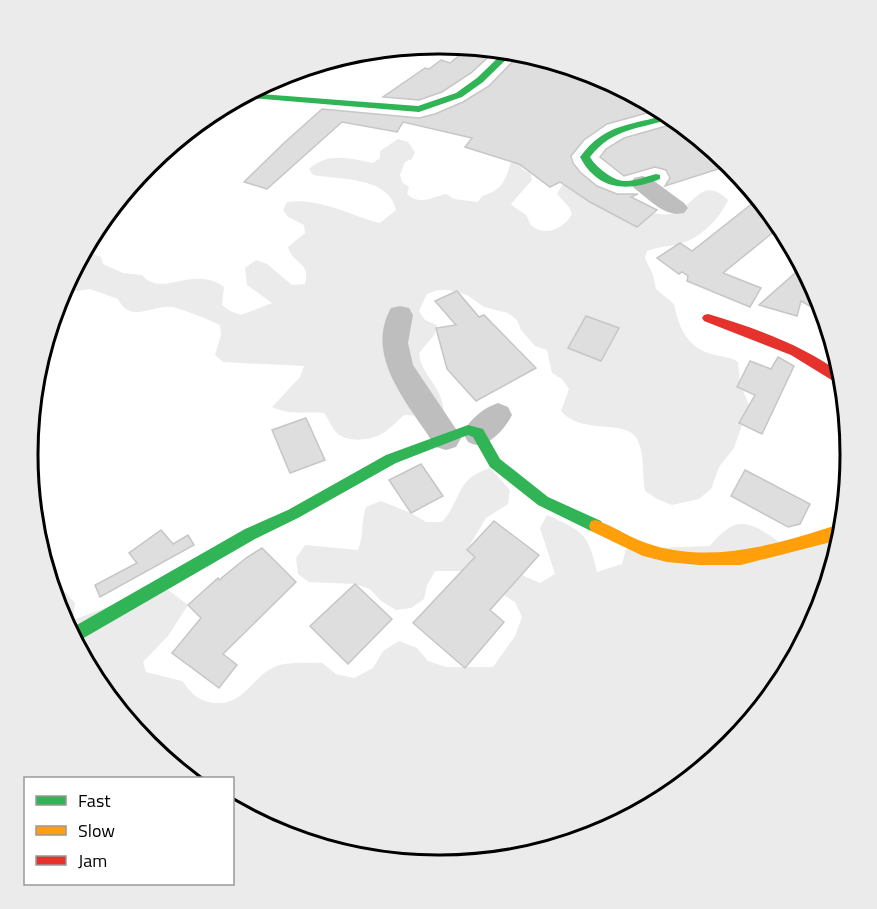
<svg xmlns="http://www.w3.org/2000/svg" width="877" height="909" viewBox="0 0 877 909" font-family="'Titillium Web',sans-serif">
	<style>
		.green { fill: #ebebeb }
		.building { fill: #dedede; stroke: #c6c6c6; stroke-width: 1.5 }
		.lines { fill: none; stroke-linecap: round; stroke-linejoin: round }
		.street { fill: #bebebe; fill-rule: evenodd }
		.fast { fill: #30b455; fill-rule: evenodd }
		.slow { fill: #ff9f0a; fill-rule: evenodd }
		.jam { fill: #e5322d; fill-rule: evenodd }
		.rim { fill: none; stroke: #000; stroke-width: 3 }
	</style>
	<rect width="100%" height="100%" fill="#fff"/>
	<g class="green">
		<path d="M398,139L408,142L415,152L412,159L405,162L400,175L402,182L409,187L407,194C420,206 431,197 446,194L454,199L478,202L482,196C504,190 506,178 512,158L520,162L522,169L531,174L532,180L511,204C516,209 523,212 527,216C528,219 529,222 531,225C544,238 565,228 572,214L569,207L557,194L562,185L573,184C595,192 648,218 670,214C693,211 700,173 728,200C719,221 697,241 675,245C665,247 657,247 647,251L645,258L653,275L656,289L674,304C679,329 688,349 715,355C724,357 730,357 738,362L740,383L749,405L734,448L719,467L711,489L699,499L672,505L657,499L645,491C642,475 645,454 637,439C626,418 582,436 561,411L569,389L562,379L552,373L547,350L535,346L521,330L517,320L508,313L484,307L467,295L449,290H438L427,294L419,311L425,320L437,325L435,334L419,353C421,377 448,391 443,417L404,415C398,420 393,426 386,431C375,440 348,444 337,433C332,429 329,419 324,413C304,411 293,416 272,407L300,377L304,366L223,362L215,355L221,335L220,325C212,321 180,308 172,307C152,305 130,324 118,299L90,289L77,291L63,288L80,256L91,253L101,257L103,264L123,273L142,275C161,299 194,264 224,287L222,305L230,311L241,315L272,303L247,285L245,268L256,260L267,264L292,285L305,284C311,261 293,265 288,247L305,233L304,225L288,217L283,210L287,202C319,197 349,215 380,223L396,210C389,176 339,180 313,175L309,169C327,152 350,158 373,163L380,158V151Z"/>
		<path d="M490,468L510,490L508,504L486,518L467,550L509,566L524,576L540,583L555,574L540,528L547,515C582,531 588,532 597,572L622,564L626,549L710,546C735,515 749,520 779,542L823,531H842C841,543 836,554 833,566C828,581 825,599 818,613C812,627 804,640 797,653C713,810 532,890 359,858C314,850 272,830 233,809L232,778H188L147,745L96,683L58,612L51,588L65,592L75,603L73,620L163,586L188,605L168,636L143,662L146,672L182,681C191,693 199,702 215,703C247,705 253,672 280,665C293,662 309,663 322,663L336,674L354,678L373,668L383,651L399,641L417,648L428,661L446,667H493L515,636L522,617L515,602L464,571H435L427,585L424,599L411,608L396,610L381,601L370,589L355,584L309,582L298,574L296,558L305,545L358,550C364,535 361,522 366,507L381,501L411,513L426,522H442C463,498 455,479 490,468Z"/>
	</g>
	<g class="building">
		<path d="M471,46L497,49L471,73L442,92L419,100L383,97L425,68L429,69L441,60L450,63Z"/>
		<path d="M522,52L552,63L550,65L579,75L654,111L607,124L584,140L571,156L573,163L580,172L597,186L617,194H638L631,197L657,210L637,227L590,202L560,182L550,187L519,164L465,147L472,138L403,122L397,132L342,122L267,189L244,182L284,143L322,109L419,118L435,114L463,102L489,86Z"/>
		<path d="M680,122L731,165L665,186L670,178L666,170L655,167L624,176L600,157L606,149L624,138Z"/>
		<path d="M758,199L781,226L723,273L761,288L750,307L687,281L688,276L682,272L679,274L657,258L680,243L692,251Z"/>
		<path d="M802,267L819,297L824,314L801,301L797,316L759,305Z"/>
		<path d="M457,291L479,317L484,315L536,368L476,401L447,369L436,328L456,325L435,301Z"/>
		<path d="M586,316L619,328L601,361L568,348Z"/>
		<path d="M778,357L794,366L762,434L739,423L755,395L737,387L750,361L771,369Z"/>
		<path d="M306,418L325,460L290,473L272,430Z"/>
		<path d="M421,464L443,496L411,513L389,480Z"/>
		<path d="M745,470L810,504L800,524L788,527L731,496Z"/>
		<path d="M494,521L539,555L490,610L504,622L465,668L413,623L475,557L467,550Z"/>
		<path d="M161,530L173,544L188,535L194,545L100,597L95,585L137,563L129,553Z"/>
		<path d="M262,548L296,582L223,654L237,665L219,688L172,653L201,618L188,605L218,578L219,580L246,558Z"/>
		<path d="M355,584L392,619L348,664L310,626Z"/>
	</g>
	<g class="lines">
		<g class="street">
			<path d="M642,176L650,178L684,203L688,208L684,213C665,218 649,199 634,188L631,183L634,178Z"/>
			<path d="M400,306L409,308L413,315L408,343L413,365L456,429L461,438L456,447L446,450L436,447C411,407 363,357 391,308Z"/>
			<path d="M498,403L508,407L512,415C507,426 491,445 478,445C474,445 471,443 468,442L463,433C470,419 483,408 498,403Z"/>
		</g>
		<g class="fast">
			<path d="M506,50L515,51L483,82L462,97L419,112L239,97L247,93L418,106L456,93L477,78Z"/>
			<path d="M669,114L674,118C641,129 613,127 590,157C594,164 600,169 607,174C625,187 637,179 656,174L660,175V179C628,192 598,191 580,157C606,122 631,126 669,114Z"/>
			<path d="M468,425L483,429L500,459L548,497L601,521L603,526L601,531L596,532L591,531L538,505L490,467L473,437L468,435L396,463L298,518L255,539L75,643L68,630L245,529L288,510L386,455Z"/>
		</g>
		<path class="slow" d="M596,520C613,526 629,537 646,543C711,566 781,543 843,523L841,537L831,542L741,565H699L667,562L643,556L591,531L589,526L591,521Z"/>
		<path class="jam" d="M708,314C755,328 803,345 842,374L843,387L791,355L704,321L702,318L704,315Z"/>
	</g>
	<path d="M0 0H877V909H0ZM438 54H440A400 400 0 0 1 840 454V455A400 400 0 0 1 440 855H438A400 400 0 0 1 38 455V454A400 400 0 0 1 438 54Z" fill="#ebebeb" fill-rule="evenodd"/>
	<path class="rim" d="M438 54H440A400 400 0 0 1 840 454V455A400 400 0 0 1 440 855H438A400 400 0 0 1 38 455V454A400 400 0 0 1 438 54Z"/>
	<rect x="24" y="777" width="210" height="108" fill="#ffffff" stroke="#999999" stroke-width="1.5"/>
	<rect x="36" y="796" width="30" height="9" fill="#30b455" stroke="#999999" stroke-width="1.5"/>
	<text x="78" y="807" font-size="18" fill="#000000">Fast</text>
	<rect x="36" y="826" width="30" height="9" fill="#ff9f0a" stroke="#999999" stroke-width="1.5"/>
	<text x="78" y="837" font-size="18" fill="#000000">Slow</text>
	<rect x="36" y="856" width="30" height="9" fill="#e5322d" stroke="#999999" stroke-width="1.5"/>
	<text x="78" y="867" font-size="18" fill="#000000">Jam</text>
</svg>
